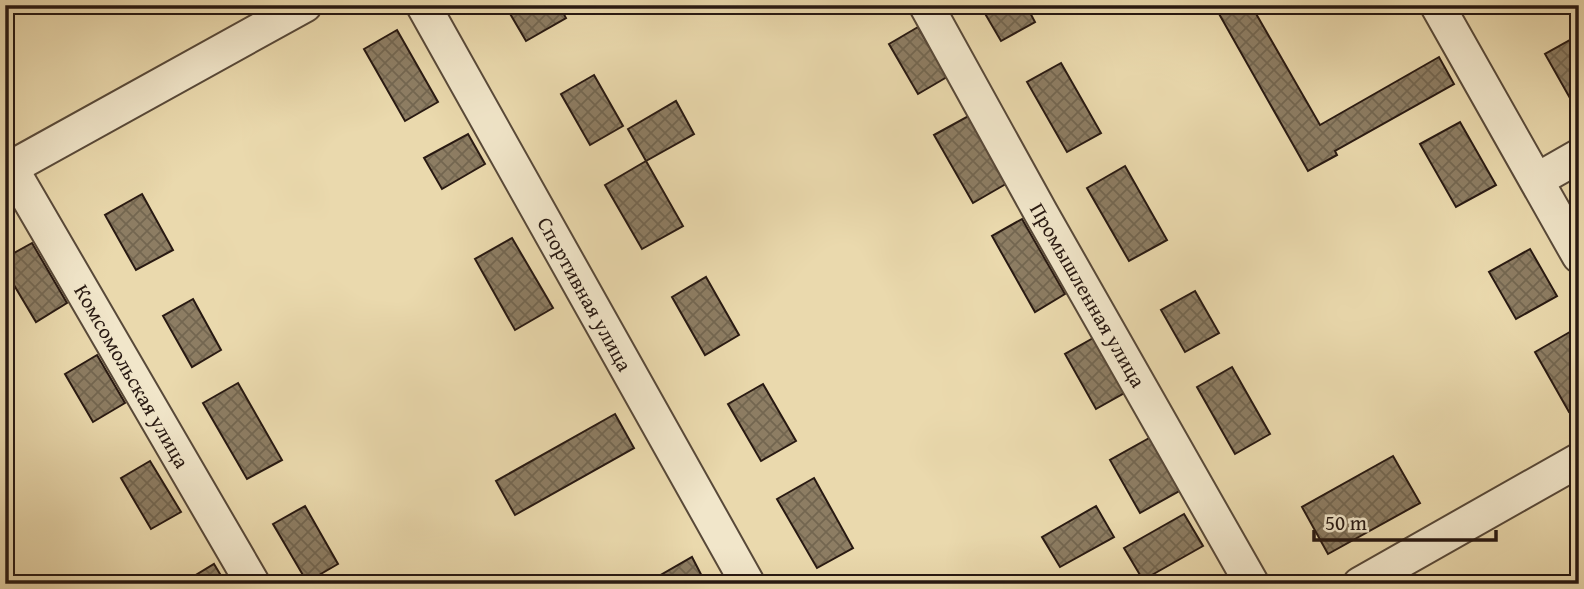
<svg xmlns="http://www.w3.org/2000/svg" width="1584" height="589" viewBox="0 0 1584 589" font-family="'Gentium Book Plus',serif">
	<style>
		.building { fill: url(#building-cross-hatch); stroke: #281912; stroke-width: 2 }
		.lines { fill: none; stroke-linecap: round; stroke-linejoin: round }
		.minor-casing { stroke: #584939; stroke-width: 37 }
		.minor { stroke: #f1e6ca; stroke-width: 33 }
		.labels { text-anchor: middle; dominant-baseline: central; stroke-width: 5; stroke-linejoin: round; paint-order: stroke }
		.street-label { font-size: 21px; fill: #281912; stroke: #f1e6ca }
	</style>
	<defs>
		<pattern id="building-cross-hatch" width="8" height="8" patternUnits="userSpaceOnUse" patternTransform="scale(1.75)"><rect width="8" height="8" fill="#8d7d63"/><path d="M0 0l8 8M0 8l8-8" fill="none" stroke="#736650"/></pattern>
	</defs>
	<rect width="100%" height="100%" fill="#ead9ad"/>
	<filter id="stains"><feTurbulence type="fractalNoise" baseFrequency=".00286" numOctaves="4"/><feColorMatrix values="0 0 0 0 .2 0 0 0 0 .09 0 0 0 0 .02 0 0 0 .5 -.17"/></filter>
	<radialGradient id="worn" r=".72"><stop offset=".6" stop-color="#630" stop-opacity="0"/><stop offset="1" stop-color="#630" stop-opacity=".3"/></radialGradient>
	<g class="building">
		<path d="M505,5H559L566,18L526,41Z"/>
		<path d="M980,5H1026L1035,22L1001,41Z"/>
		<path d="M1214,5H1251L1320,125L1439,57L1454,84L1335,151L1337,155L1308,171Z"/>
		<path d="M918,27L947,77L918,94L889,44Z"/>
		<path d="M397,30L438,102L405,121L364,49Z"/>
		<path d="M1579,35V105L1575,107L1545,54Z"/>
		<path d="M1061,63L1101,133L1067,152L1027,82Z"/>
		<path d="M594,75L623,126L590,145L561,94Z"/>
		<path d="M676,101L694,134L646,161L628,129Z"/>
		<path d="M972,114L1011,181L973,203L934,135Z"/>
		<path d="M1460,122L1496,185L1456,207L1420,144Z"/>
		<path d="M468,134L485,164L442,189L424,158Z"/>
		<path d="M646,161L683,226L642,249L605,185Z"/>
		<path d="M1125,166L1167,240L1129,261L1087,188Z"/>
		<path d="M142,194L173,250L136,270L105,215Z"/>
		<path d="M1022,219L1065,294L1035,312L992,236Z"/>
		<path d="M512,238L553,308L515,330L475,259Z"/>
		<path d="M32,243L67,303L36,322L5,270V258Z"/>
		<path d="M1530,249L1557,296L1516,319L1489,272Z"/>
		<path d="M706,277L739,335L705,355L672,297Z"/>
		<path d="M1195,291L1219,333L1185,352L1161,310Z"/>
		<path d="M193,299L221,350L192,367L163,316Z"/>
		<path d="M1575,329L1579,336V407L1569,412L1535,352Z"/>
		<path d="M1095,337L1126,392L1096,409L1065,354Z"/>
		<path d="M97,355L125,403L93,422L65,374Z"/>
		<path d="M1232,367L1270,434L1235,454L1197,387Z"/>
		<path d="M238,383L282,460L247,479L203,403Z"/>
		<path d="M763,384L796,441L761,461L728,404Z"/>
		<path d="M615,414L634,448L515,515L496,481Z"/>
		<path d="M1151,437L1181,490L1140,513L1110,460Z"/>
		<path d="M1393,456L1420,503L1328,554L1302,507Z"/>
		<path d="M150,461L181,512L151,529L121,478Z"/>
		<path d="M814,478L853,548L817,568L777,499Z"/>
		<path d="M305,506L338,564L307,582L273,524Z"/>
		<path d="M1096,506L1114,537L1060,567L1042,537Z"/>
		<path d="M1184,514L1203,546L1143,580L1124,548Z"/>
		<path d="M692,557L706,584H645Z"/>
		<path d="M214,564L226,584H181Z"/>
	</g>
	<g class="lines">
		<defs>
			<g id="minor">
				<path d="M423,5L748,584"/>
				<path d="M926,5L1041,213L1252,584"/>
				<path d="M1437,5L1579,256"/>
				<path d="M11,168L253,584"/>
				<path d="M5,171L305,5"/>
				<path d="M1537,180L1579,156"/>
				<path d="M1360,584L1579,460"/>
			</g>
		</defs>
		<use href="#minor" class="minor-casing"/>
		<use href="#minor" class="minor"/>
	</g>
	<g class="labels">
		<g class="street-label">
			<text transform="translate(585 294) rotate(61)">Спортивная улица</text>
			<text transform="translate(1088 295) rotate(60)">Промышленная улица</text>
			<text transform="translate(132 376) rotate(60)">Комсомольская улица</text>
		</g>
	</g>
	<rect width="1584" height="589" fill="none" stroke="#ead9ad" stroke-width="28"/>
	<rect x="7" y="7" width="1570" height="575" fill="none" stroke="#281912" stroke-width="3.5"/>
	<rect x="14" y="14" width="1556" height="561" fill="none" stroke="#281912" stroke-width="2"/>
	<path d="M1314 530v10h182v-10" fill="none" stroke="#281912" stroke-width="3.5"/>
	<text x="1325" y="530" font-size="21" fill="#281912" stroke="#f1e6ca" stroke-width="5" paint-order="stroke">50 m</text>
	<rect width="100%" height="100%" filter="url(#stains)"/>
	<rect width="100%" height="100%" fill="url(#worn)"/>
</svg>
